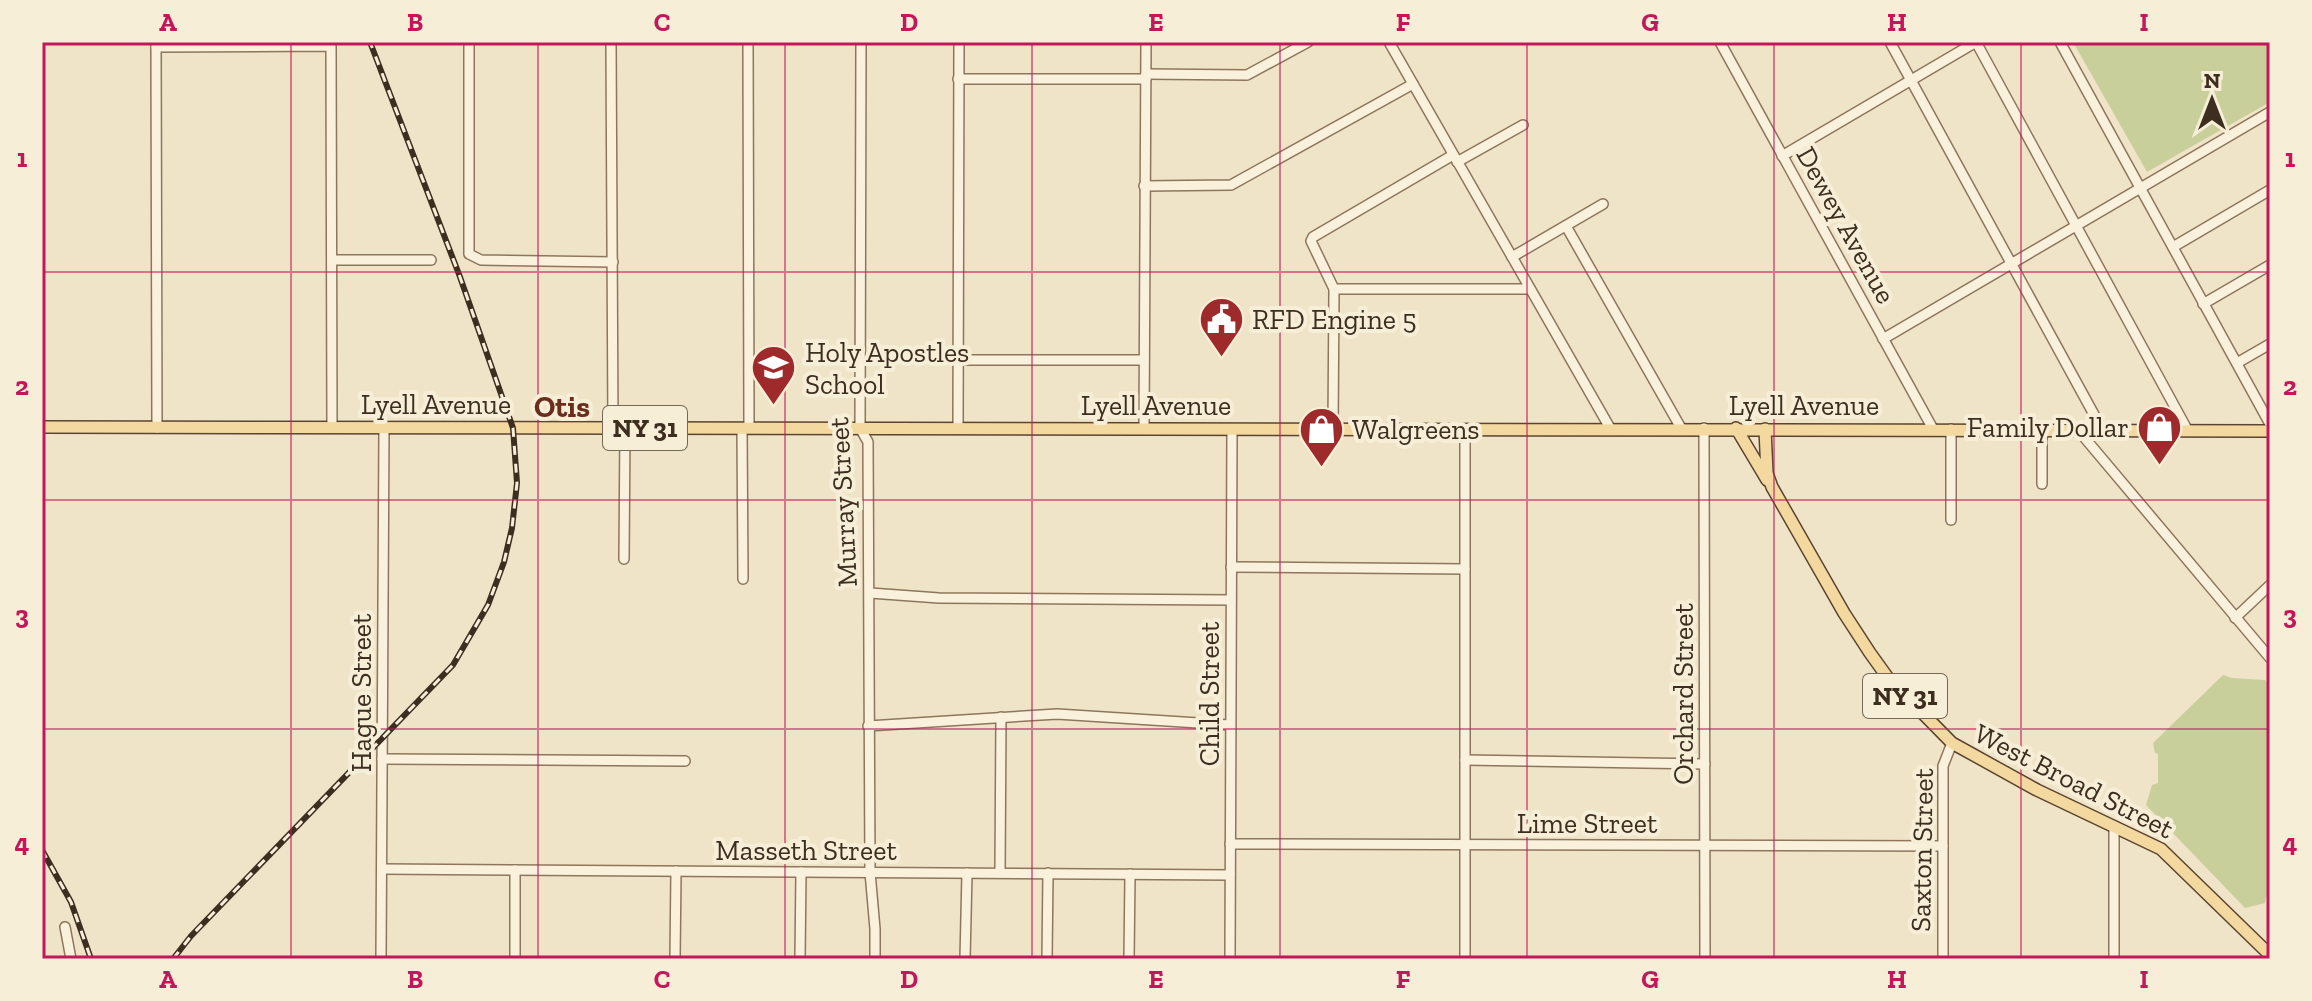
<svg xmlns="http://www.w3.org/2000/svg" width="2312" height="1001" viewBox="0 0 2312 1001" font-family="'Zilla Slab',serif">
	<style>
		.green { fill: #c9cf9b }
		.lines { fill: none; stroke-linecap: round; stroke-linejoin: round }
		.minor-casing { stroke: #8d765c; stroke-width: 12 }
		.major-casing { stroke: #5b4430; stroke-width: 14 }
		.minor { stroke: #faf1dc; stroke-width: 9 }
		.major { stroke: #f3d9a0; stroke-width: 11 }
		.rail-casing { stroke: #3d2e20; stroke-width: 6 }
		.rail { stroke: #f7eed8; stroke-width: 3; stroke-dasharray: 9; stroke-linecap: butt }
		.grid { fill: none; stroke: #c2185b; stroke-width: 2; stroke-opacity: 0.55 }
		.labels { text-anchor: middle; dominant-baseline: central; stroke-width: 8; stroke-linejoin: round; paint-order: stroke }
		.shield { fill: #f7eed8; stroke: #756857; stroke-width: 2 }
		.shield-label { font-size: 26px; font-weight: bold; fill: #3d2e20 }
		.street-label { font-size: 28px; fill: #3d2e20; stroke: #f7eed8 }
		.poi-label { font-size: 28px; fill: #3d2e20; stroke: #f7eed8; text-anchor: start }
		.neighbourhood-label { font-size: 30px; font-weight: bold; fill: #6b2e1e; stroke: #f7eed8 }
		.neatline { fill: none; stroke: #c2185b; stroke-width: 3 }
		.grid-label { font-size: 26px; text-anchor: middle; font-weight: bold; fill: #c2185b }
	</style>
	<rect width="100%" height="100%" fill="#f0e4c8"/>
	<g class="green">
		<path d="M2073,42H2270V102L2147,172Z"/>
		<path d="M2223,675L2232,678L2265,680L2270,685V897H2266L2265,903L2245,908L2146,805L2152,785L2158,783V754L2155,753L2153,743Z"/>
	</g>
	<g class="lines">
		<defs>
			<g id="minor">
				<path d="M469,42V254L481,260L613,262"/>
				<path d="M611,42L613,428"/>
				<path d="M748,42L749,428"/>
				<path d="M861,42L860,428L868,442L870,872L875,929V959"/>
				<path d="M1389,42L1610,428"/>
				<path d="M1720,42L1933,429"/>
				<path d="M1890,42L2103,431"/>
				<path d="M1976,42L2188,431"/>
				<path d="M2060,42L2270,424"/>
				<path d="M156,43L157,428"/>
				<path d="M156,47L331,46L332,428"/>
				<path d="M1146,74L1247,75L1308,42"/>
				<path d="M958,79H1146"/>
				<path d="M1782,156L1976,42"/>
				<path d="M1457,162L1523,125"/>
				<path d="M1144,186L1231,185L1413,84"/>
				<path d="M1566,226L1681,428"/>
				<path d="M2173,247L2270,190"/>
				<path d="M1512,257L1603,204"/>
				<path d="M332,260H431"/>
				<path d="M1334,289H1530"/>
				<path d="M2203,304L2270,265"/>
				<path d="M1883,339L2270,112"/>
				<path d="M958,360H1144"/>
				<path d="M2237,363L2270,344"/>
				<path d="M742,428L743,579"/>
				<path d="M1704,428L1705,959"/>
				<path d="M958,429L959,42"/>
				<path d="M1144,429L1146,42"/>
				<path d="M1333,429L1334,289L1311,241L1313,237L1453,155"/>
				<path d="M2042,430V484"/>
				<path d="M2078,430L2270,658"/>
				<path d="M1951,520V429"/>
				<path d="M624,559L625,428"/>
				<path d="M1231,567L1465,569"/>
				<path d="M870,593L939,598L1231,600"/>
				<path d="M2235,618L2270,585"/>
				<path d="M868,726L1057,714L1230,725"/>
				<path d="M382,759L685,761"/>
				<path d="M1465,760L1705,764"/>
				<path d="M1230,844L1943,846"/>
				<path d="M382,869L1230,875"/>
				<path d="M1000,873L1001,717"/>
				<path d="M65,927L71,959"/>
				<path d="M381,959L384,428"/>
				<path d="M515,959V870"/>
				<path d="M675,959L676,871"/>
				<path d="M800,959L801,872"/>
				<path d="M965,959L967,873"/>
				<path d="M1047,959L1048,873"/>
				<path d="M1129,959L1130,874"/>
				<path d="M1230,959L1232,429"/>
				<path d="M1465,959V429"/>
				<path d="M1943,959V766L1952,743"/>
				<path d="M2114,959V826"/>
			</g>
			<g id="major">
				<path d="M42,427L2270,431"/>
				<path d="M1736,428L1767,480"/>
				<path d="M1765,429L1767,473L1772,487L1844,613L1870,653L1888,678L1952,743L2037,790L2161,849L2270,955"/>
			</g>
		</defs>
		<use href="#minor" class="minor-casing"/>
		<use href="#major" class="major-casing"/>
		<use href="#minor" class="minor"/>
		<use href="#major" class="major"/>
		<defs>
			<g id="rail">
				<path d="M42,850L71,902L91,959"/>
				<path d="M173,959L191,936L453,665L488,605L504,562L512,528L517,483L513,428L460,277L370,42"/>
			</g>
		</defs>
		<use href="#rail" class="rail-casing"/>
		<use href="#rail" class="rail"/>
	</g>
	<path class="grid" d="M291,42V959M538,42V959M785,42V959M1032,42V959M1280,42V959M1527,42V959M1774,42V959M2021,42V959M42,272H2270M42,500H2270M42,729H2270"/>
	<defs>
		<symbol id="civic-pin" viewBox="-11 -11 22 30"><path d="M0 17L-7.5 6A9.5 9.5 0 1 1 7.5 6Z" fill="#9e2a2b" stroke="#f7eed8"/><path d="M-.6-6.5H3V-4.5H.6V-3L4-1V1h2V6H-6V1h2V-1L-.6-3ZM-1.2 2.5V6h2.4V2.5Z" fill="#fff"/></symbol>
		<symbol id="school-pin" viewBox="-11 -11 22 30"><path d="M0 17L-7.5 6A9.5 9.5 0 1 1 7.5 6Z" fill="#9e2a2b" stroke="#f7eed8"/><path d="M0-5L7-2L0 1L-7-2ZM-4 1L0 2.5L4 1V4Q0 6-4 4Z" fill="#fff"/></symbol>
		<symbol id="shop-pin" viewBox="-11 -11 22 30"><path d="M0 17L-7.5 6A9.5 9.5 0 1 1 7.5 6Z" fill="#9e2a2b" stroke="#f7eed8"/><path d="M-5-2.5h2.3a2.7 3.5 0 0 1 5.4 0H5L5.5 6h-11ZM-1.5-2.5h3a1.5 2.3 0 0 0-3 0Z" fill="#fff"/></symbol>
	</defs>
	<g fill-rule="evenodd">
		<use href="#civic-pin" x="1196" y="294" width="51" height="69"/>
		<use href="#school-pin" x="748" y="342" width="51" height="69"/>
		<use href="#shop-pin" x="2134" y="402" width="51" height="69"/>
		<use href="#shop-pin" x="1296" y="404" width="51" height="69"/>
	</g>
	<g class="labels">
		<g class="shield">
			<rect x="603" y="406" width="84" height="44" rx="6"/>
			<rect x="1863" y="674" width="84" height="44" rx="6"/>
		</g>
		<g class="shield-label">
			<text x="645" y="428">NY 31</text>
			<text x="1905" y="696">NY 31</text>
		</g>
		<g class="street-label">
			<text transform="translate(1846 225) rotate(61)">Dewey Avenue</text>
			<text x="436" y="404">Lyell Avenue</text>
			<text x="1156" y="405">Lyell Avenue</text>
			<text x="1804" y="405">Lyell Avenue</text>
			<text transform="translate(843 502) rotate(-93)">Murray Street</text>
			<text transform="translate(361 693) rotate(-90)">Hague Street</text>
			<text transform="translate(1209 694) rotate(-90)">Child Street</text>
			<text transform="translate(1683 694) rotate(-90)">Orchard Street</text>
			<text transform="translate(2074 781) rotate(27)">West Broad Street</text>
			<text x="1587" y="823">Lime Street</text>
			<text x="806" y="850">Masseth Street</text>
			<text transform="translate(1922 850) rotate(-89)">Saxton Street</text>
		</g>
		<g class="poi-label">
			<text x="1252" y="319">RFD Engine 5</text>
			<text x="805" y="352">Holy Apostles<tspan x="805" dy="32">School</tspan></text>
			<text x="2129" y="427" text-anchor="end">Family Dollar</text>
			<text x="1352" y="429">Walgreens</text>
		</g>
		<g class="neighbourhood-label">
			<text x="562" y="407">Otis</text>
		</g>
	</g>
	<rect width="2312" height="1001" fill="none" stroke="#f7eed8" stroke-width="88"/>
	<g transform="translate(2212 100)" stroke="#f7eed8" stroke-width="6" paint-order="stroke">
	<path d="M0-6L14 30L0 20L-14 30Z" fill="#3d2e20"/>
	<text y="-12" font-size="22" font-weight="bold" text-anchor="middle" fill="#3d2e20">N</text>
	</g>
	<rect x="44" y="44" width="2224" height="913" class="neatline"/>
	<g class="grid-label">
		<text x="168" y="31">A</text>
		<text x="415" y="31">B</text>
		<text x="662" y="31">C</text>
		<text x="909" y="31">D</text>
		<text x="1156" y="31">E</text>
		<text x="1403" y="31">F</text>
		<text x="1650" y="31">G</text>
		<text x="1897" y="31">H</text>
		<text x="2144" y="31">I</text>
		<text x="22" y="167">1</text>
		<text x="2290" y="167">1</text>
		<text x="22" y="395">2</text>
		<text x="2290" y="395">2</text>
		<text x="22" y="624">3</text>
		<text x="2290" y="624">3</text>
		<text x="22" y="852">4</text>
		<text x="2290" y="852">4</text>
		<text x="168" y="988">A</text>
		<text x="415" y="988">B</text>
		<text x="662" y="988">C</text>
		<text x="909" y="988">D</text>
		<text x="1156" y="988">E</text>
		<text x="1403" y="988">F</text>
		<text x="1650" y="988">G</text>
		<text x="1897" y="988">H</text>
		<text x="2144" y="988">I</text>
	</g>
</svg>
